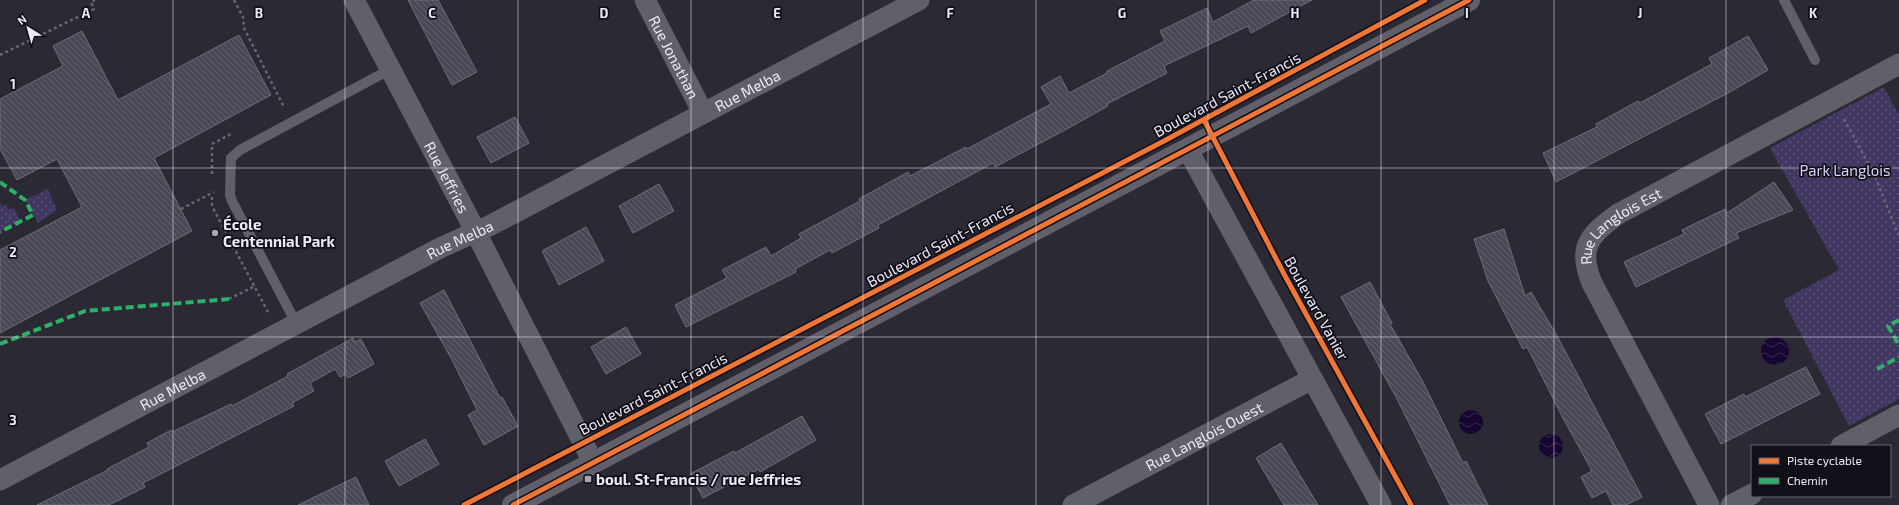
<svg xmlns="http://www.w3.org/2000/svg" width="1899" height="505" viewBox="0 0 1899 505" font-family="'Exo 2',sans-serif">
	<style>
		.park { fill: url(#park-dots) }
		.water { fill: url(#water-waves) }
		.building { fill: url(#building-back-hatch); stroke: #6e6c76 }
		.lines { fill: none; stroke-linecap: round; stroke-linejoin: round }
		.path { stroke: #68666f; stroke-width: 2.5; stroke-dasharray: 3 3; stroke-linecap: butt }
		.service { stroke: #615f69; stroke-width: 10 }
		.minor { stroke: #615f69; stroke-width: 21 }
		.tertiary { stroke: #615f69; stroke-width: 22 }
		.quiet { stroke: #2db169; stroke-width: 4; stroke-dasharray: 8 4; stroke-linecap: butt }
		.cycleway-casing { stroke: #110f18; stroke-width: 8 }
		.cycleway { stroke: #f07635; stroke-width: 5 }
		.grid { fill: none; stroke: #ece9f7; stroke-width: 1; stroke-opacity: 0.55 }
		.poi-dot { fill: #a8a6b2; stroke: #110f18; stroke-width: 1.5 }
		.labels { text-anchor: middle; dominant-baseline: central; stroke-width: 3.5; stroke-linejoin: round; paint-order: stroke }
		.street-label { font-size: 15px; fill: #ece9f7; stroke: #110f18 }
		.park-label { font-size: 15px; fill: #d9d3f5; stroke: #110f18 }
		.poi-label { font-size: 15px; font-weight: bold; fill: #ece9f7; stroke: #110f18; text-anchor: start }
		.grid-label { font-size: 13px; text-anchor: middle; font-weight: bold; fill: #ece9f7; stroke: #110f18; stroke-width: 3.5; stroke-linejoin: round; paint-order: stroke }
	</style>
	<defs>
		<pattern id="park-dots" width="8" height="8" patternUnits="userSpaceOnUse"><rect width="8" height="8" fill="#413762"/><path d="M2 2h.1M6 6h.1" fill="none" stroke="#5d5479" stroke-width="1.8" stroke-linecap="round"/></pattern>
		<pattern id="water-waves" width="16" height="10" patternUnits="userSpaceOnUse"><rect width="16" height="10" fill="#170632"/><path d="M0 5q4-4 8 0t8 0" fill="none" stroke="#392a50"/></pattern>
		<pattern id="building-back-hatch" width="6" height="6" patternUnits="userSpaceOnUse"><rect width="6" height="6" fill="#4a4756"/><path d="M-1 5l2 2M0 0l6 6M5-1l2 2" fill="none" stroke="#64626f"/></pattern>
	</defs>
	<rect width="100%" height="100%" fill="#2b2933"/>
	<g class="park">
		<path d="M1884,87L1899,115V399L1849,426L1783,300L1839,270L1770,148Z"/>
		<path d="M48,189L57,210L38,223L25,200Z"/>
		<path d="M0,203L2,206L6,205L8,210L14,208L19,218L15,224L0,232Z"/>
	</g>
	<g class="water">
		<circle cx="1775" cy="351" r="14"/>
		<circle cx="1471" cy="422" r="12"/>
		<circle cx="1551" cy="446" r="12"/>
	</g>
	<g class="building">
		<path d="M408,0H438L477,72L452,85Z"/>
		<path d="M1254,0H1312L1251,33L1248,26L1164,66L1167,73L1107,104L1108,106L1065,130L995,167L993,163L878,225L879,228L832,253L830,250L795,269L796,272L686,327L675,305L727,278L722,270L766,247L771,256L801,238L799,234L860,201L859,199L908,172L910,176L966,147L967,149L1051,104L1041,87L1060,76L1069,93L1107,73V71L1165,41L1160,31L1207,8L1213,22Z"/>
		<path d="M82,31L118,100L239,35L271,95L154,158L192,231L0,333V250L82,207L57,159L17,180L0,149V99L63,66L53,46Z"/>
		<path d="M1748,36L1768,70L1728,93L1556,182L1543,153L1597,127L1596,124L1638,101L1640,103L1712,64L1709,58Z"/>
		<path d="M515,117L529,143L491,163L477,137Z"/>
		<path d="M1774,182L1793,210L1736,233L1739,238L1636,287L1624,262L1684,234L1682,230L1725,209L1727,213Z"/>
		<path d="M659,184L674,211L633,233L619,206Z"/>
		<path d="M586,227L604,261L559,285L542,251Z"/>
		<path d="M1504,229L1525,296L1531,292L1556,334L1642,497L1626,505H1613L1606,491L1592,498L1581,477L1592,471L1563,418L1527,347L1523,349L1488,281L1474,239Z"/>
		<path d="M1370,282L1392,323L1390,324L1422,380L1463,463L1466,461L1488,505H1450L1397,399L1341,297Z"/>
		<path d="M444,290L500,398L502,397L518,426L484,445L468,415L477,410L452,360L420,303Z"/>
		<path d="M626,327L641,354L606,374L591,347Z"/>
		<path d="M353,338L355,342L361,339L374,364L348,378L346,374L340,377L335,369L310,383L314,391L292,403L294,406L143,483L145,487L109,505H37L108,470L107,469L149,447L147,443L171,430L172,432L231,404L232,406L288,376L287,374Z"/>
		<path d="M1806,367L1820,394L1721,444L1705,414L1744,394L1745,397Z"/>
		<path d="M802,416L816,440L760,472L759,469L703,498L690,474L734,451L735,453Z"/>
		<path d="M425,439L439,464L399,486L385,461Z"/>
		<path d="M1281,443L1309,490L1318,505H1284L1256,458Z"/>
		<path d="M356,477L369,505H298Z"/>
	</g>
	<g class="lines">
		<g class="path">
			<path d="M234,0L243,17L244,28L284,107"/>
			<path d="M0,55L94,9L91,2L95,0"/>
			<path d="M1844,119L1874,174L1899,236"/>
			<path d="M212,174V144L231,134"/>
			<path d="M212,197V206L269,314"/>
			<path d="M181,209L214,192"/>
			<path d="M229,299L255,286"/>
		</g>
		<g class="service">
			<path d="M1784,0L1815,60"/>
			<path d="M296,323L232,201L230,195L231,158L240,150L391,69"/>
		</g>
		<g class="minor">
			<path id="s1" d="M354,0L466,213L593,462"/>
			<path id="s2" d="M645,0L703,113"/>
			<path d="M1188,150L1381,505"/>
			<path d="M1841,446L1899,415"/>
			<path id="s3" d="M0,480L442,247L489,226L919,0"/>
			<path id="s4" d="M1073,505L1312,379"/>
			<path id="s5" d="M1709,505L1592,283C1577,248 1589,235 1618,214L1899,64"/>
			<path d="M1731,505L1752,494"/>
		</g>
		<path class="tertiary" d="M513,505C830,335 1151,170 1469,0"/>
		<g class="quiet">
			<path d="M0,182L25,200L33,215L0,232"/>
			<path d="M1899,320L1888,326L1899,345"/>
			<path d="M0,344L85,311L229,299"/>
			<path d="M1877,369L1899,357"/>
		</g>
		<defs>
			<g id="cycleway">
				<path d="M1204,120L1284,274L1411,505"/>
				<path d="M464,505L1164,141L1425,0"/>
				<path d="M513,505C830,335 1151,170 1469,0"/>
			</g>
		</defs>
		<use href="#cycleway" class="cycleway-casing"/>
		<use href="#cycleway" class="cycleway"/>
	</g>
	<path class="grid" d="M173,0V505M345,0V505M518,0V505M691,0V505M863,0V505M1036,0V505M1208,0V505M1381,0V505M1554,0V505M1726,0V505M0,168H1899M0,337H1899"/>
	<g class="poi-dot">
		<circle cx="215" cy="233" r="4"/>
		<rect x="584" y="475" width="8" height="8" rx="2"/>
	</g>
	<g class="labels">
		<g class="street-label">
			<text stroke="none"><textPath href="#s2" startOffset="64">Rue Jonathan</textPath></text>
			<text stroke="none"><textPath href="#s3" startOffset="843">Rue Melba</textPath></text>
			<text transform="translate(1227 94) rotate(-28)">Boulevard Saint-Francis</text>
			<text stroke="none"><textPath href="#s1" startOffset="200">Rue Jeffries</textPath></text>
			<text stroke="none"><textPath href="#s5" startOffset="326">Rue Langlois Est</textPath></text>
			<text stroke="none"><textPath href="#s3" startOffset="519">Rue Melba</textPath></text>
			<text transform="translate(940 244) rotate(-28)">Boulevard Saint-Francis</text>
			<text transform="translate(1317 308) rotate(61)">Boulevard Vanier</text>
			<text stroke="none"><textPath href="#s3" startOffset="195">Rue Melba</textPath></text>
			<text transform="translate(653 393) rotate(-27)">Boulevard Saint-Francis</text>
			<text stroke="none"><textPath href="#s4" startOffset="148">Rue Langlois Ouest</textPath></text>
		</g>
		<g class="park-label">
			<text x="1845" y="170">Park Langlois</text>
		</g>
		<g class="poi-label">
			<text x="223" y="224">École<tspan x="223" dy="17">Centennial Park</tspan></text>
			<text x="596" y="479">boul. St-Francis / rue Jeffries</text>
		</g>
	</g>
	<g class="grid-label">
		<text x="86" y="18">A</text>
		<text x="259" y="18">B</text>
		<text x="432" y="18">C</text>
		<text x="604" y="18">D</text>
		<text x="777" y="18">E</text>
		<text x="950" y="18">F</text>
		<text x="1122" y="18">G</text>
		<text x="1295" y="18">H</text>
		<text x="1467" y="18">I</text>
		<text x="1640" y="18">J</text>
		<text x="1813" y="18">K</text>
		<text x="13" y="89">1</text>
		<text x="13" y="257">2</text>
		<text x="13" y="425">3</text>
	</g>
	<rect x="1751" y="445" width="140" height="52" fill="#110f18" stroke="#696671"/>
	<rect x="1759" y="458" width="20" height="6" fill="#f07635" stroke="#696671"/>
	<text x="1787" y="465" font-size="12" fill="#ece9f7">Piste cyclable</text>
	<rect x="1759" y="478" width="20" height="6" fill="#2db169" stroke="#696671"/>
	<text x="1787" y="485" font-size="12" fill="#ece9f7">Chemin</text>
	<g transform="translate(28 28) rotate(323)" stroke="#110f18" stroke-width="3" paint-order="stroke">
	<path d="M0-3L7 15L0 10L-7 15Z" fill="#ece9f7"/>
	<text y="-6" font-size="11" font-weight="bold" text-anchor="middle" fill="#ece9f7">N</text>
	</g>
</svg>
